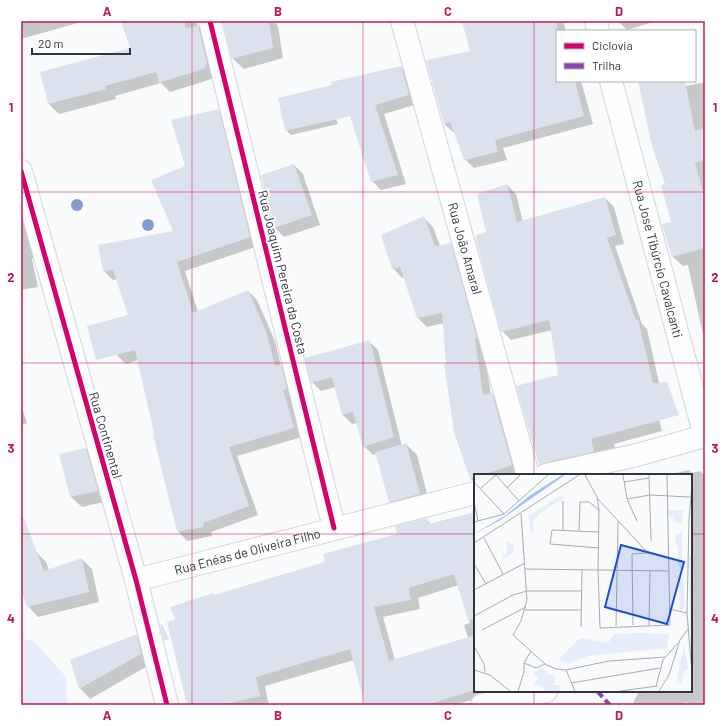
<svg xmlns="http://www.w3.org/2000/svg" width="726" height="726" viewBox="0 0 726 726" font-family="Barlow,sans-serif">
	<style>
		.green { fill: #e5edfb }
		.shadow { fill: #0003; fill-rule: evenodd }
		.building { fill: #dce2ed }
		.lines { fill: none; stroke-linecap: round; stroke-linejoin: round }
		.street-casing { stroke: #d2d5dc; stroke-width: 24 }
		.street { stroke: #fefeff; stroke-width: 22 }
		.quiet { stroke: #8e44ad; stroke-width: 4; stroke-dasharray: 8 4; stroke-linecap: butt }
		.cycleway-casing { stroke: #fff; stroke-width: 8 }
		.cycleway { stroke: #d6006c; stroke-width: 5 }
		.tree { fill: #849dce }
		.grid { fill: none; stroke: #c2185b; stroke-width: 1; stroke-opacity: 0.55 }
		.labels { text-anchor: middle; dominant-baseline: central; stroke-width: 4; stroke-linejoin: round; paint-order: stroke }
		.street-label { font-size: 13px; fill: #303640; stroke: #fff }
		.inset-road { fill: none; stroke: #a8acb1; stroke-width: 1 }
		.view { fill: #1d4ed8; fill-opacity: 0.15; stroke: #1d4ed8; stroke-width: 2 }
		.inset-edge { fill: none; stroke: #303640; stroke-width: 2 }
		.neatline { fill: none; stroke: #c2185b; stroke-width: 1.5 }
		.grid-label { font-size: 13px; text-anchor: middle; font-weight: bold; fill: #c2185b }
	</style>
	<rect width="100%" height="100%" fill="#f8fafc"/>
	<path class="green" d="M21,638L35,642L66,677L67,705H21Z"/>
	<g class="shadow">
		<path d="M21,21H85L21,39Z"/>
		<path d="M122,21H196L198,26L208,37L215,78L170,92L161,83L115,96L116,99L59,114L49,104L41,73L131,48Z"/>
		<path d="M232,21H274L278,26L283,58L244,69L233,59L224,22Z"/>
		<path d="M463,21H563L566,31H557V81H581L593,124L503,148L507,160L474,168L465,159L455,132H453L444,124L471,52Z"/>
		<path d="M618,21H656L627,30Z"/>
		<path d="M401,67L410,76L418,104L384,114L406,184L381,190L372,181L363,102Z"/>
		<path d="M705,82V344L688,265L683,266L673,257V222L666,185L668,90Z"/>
		<path d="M328,93L338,124L291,135L286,130Z"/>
		<path d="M218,110L227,119L258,246L185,271L198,312L248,291L257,300L275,341L281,366L290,375L302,437L237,456L258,515L211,532L212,536L187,541L178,531L138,360L126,364L117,355L129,316L117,279L113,280L104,271L99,246L174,232L187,167Z"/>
		<path d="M294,165L303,174L320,225L284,237L275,228L262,176Z"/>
		<path d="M507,185L516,194L523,222L605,198L614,207L624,244L615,246L642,324L647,329L660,387L651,389L662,431L614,444L617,457L548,473L540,465L559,376L552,330L511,340L502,331L488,233Z"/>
		<path d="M21,213L28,220L38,257L32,259L38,287L21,290Z"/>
		<path d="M424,218L433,227L440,246L450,244L460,253L483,347L491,394H492L501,403L519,475H475V483L471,479L444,323L427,327L418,318L405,277L402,278L393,268Z"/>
		<path d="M369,341L378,350L402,446L406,444L417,455L430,505L400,512L390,502L377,454L373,455L364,446L357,423L352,424L343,415L335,387L321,391L312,382Z"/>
		<path d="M21,405L27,423L21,425Z"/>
		<path d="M86,449L96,459L108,501L82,507L71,497L61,455Z"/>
		<path d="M689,470L692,473L700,471L705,476V705H688L687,702L683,705H635L633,703L639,691H691V475H666Z"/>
		<path d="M475,514V691H505L453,705H366L354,660L265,686L269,705H208L213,594L215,596L327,563L399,535L426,519L431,525ZM459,585L470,623L464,625L468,638L395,660L383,617L420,609L418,598Z"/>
		<path d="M35,551L46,562L49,570L82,559L92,569L99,602L38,617L28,606L21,586V555Z"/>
		<path d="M136,635L147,646L151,664L90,699L80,688Z"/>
	</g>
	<g class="building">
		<path d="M121,21H184L186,28L198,26L207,63L205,64L206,68L159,83L156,72L105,86L106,89L48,104L40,72L130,48Z"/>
		<path d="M269,21L273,48L232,59L223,22Z"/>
		<path d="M462,21H557V81H575L584,116L495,140L498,152L464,160L450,122L444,124L426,60L470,51Z"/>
		<path d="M401,66L409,95L375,105L398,175L371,182L350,116L285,131L278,98L332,85L331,82Z"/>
		<path d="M638,81H685L695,131L705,128V160L695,163L705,199V248L672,257L662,224L671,222L661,185L665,184L652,146Z"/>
		<path d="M219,109L250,237L177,262L193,313L248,290L266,331L275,366L281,365L287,389L283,390L294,428L229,447L249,506L203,523L204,527L177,532L153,434L154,433L135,350L96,360L87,326L128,315L113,270L103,271L98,245L173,231L151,180L185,166L171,120Z"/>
		<path d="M294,164L312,215L274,228L261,175Z"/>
		<path d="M507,184L517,222L605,197L616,235L607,238L636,320L638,319L653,383L667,382L679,415L591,439L594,452L561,459V458L539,465L516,386L558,375L549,320L501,332L475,236L486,232L477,194Z"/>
		<path d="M424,216L435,246L451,243L477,338H475L483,395L492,393L512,465L482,475H475V477L470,479L454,432L444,364H446L442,313L417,318L400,267L392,269L381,235Z"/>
		<path d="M370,340L394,437L363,447L353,412L342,415L332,377L311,383L305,358Z"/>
		<path d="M406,443L420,494L389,502L375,452Z"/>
		<path d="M86,448L98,491L70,497L59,454Z"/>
		<path d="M475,512V619L468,620L454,574L409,588L411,600L374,607L389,661L475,635V690L426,705H365L350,649L256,677L260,696L221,705H187L167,622L175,619L170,607L213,593L214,595L325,562L323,554L397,534L395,526L427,518L428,524Z"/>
		<path d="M21,518H24L44,571L82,558L89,592L27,607L21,589Z"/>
		<path d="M162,624L169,639L164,641L160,625Z"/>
		<path d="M137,634L141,654L79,689L70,660Z"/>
	</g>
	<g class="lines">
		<defs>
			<g id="street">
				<path d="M210,21L334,528"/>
				<path id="s1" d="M402,21L528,475"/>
				<path d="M596,21L598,31"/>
				<path id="s2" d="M611,81L705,437"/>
				<path d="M21,171L136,580L167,705"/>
				<path d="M546,475L637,455L705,436"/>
				<path id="s3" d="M136,580L475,493"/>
				<path d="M482,705L546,691"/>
			</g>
		</defs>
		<use href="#street" class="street-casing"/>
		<use href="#street" class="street"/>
		<path class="quiet" d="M597,691L610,705"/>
		<defs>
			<g id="cycleway">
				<path d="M210,21L334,528"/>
				<path d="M21,171L136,580L167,705"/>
			</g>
		</defs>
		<use href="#cycleway" class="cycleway-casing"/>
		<use href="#cycleway" class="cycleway"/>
	</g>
	<g class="tree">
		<circle cx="77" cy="205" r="6"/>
		<circle cx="148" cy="225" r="6"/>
	</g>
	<path class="grid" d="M192,21V705M363,21V705M534,21V475M21,192H705M21,363H705M21,534H475M691,534H705M534,691V705"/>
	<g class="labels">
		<g class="street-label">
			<text stroke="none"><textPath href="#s1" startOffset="236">Rua João Amaral</textPath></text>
			<text stroke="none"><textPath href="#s2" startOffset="184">Rua José Tibúrcio Cavalcanti</textPath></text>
			<text transform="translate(283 272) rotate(76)">Rua Joaquim Pereira da Costa</text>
			<text transform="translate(106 435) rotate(74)">Rua Continental</text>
			<text stroke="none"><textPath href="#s3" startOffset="115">Rua Enéas de Oliveira Filho</textPath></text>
		</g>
	</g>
	<g transform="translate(474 474)">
		<rect width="218" height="218" fill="#f8fafc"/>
		<path d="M86,22L90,24L65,40L59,48L60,58H57L54,42ZM193,36H209L207,50L199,46V43L194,42ZM208,57V94L207,95L203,90L204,73L201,70L202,61ZM33,68L39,70L40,78L29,85L28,83L33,80ZM215,82H218V185L216,173ZM204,104H210L211,132L206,137ZM166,159L195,160L193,174L114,182L95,190L84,186L106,164L134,169L140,160ZM210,171L214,195L210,198L207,209L203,206ZM65,194L71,195L73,199L82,203L79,211H86V217H70L71,215L67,212L60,211L64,204L58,197H65Z" fill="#e5edfb"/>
		<path d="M88,1H91L25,47L0,60L32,41L55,22Z" fill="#a4c1f6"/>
		<path class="inset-road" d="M22,1L45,27M111,1L123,23L125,36L124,95L126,154L196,151L193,1M149,1L153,25L163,47M175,1L177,67M0,8L30,40M150,8L175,4M218,11L215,45L213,139L218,199M7,14L22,1M33,14L46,1M123,24L173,78M153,25L176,21L216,23M0,28L4,47M47,40L53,126L47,147L39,161L71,190L82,195L92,196L135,187L191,183M0,48L30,40L74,1M89,56V27M105,57L106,28H115L125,36M10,64L29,100M0,69L105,1M125,74L76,70L78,56L125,58M0,90L12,110M51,95L195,97M0,116L51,89M195,135L213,139M51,136H107M0,142L39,121L53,117H108M159,151L158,80L173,79M175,151L176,97M142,152L144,48M107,153L108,95M8,156L52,133M0,172L10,190L11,198M50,189L62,194L71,190M0,196L16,201L36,217M92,196L101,217M97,209L186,194M182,212L189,186L204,169M44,217L50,198V189L57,177M146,217L184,212M185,217L195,201L206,166L214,155"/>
		<path class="view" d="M147,71L210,88L193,150L131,133Z"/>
		<rect width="218" height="218" class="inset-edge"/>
	</g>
	<rect width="726" height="726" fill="none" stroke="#ffffff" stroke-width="44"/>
	<rect x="556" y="30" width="140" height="52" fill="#ffffff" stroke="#acafb3"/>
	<rect x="564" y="43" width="20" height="6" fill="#d6006c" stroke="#acafb3"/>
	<text x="592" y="50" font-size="12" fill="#303640">Ciclovia</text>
	<rect x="564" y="63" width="20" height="6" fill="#8e44ad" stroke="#acafb3"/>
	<text x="592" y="70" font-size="12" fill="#303640">Trilha</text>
	<path d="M32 48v6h98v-6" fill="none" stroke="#303640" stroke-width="2"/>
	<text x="38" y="48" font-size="12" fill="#303640" stroke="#ffffff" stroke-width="3" paint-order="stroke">20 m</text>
	<rect x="22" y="22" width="682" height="682" class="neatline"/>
	<g class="grid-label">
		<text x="107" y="16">A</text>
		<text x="278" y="16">B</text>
		<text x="448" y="16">C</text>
		<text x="619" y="16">D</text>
		<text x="11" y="112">1</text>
		<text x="715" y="112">1</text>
		<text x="11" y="282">2</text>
		<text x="715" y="282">2</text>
		<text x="11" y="453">3</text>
		<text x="715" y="453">3</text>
		<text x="11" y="623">4</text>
		<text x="715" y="623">4</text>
		<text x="107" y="720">A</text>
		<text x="278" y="720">B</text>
		<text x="448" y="720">C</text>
		<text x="619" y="720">D</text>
	</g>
</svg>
